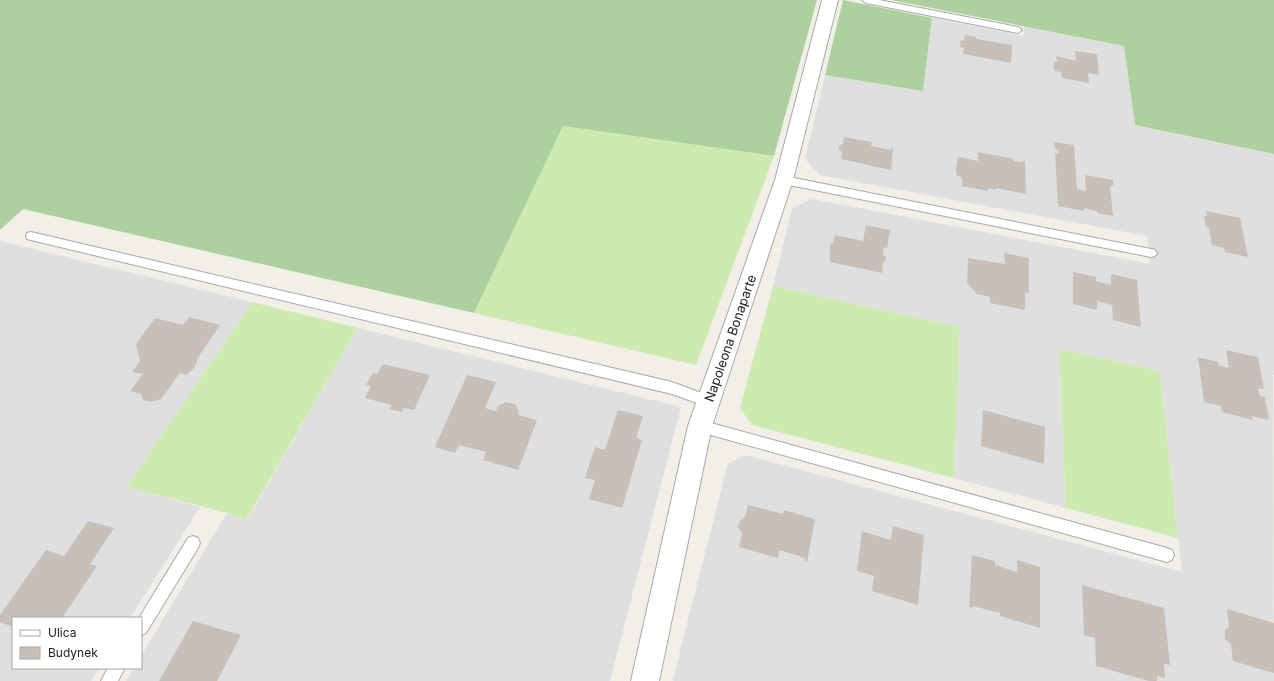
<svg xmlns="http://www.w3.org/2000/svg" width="1274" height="681" viewBox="0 0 1274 681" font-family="Inter,sans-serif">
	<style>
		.residential { fill: #e0dfdf }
		.grass { fill: #cdebb0 }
		.forest { fill: #add19e }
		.building { fill: #c7bfb8 }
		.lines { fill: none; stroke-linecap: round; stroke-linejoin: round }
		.lane-casing { stroke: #a9a9a9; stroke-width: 2 }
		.street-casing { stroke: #a9a9a9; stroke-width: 2 }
		.lane { fill: #fff; fill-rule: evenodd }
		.street { fill: #fff; fill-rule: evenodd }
		.labels { text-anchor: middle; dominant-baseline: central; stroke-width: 4; stroke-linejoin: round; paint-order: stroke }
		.street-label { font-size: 13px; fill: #222; stroke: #fff }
	</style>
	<rect width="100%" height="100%" fill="#f2efe9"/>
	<g class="residential">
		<path d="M932,18L1024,36V26L1124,46L1135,125L1274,154V375H1273L1274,681H673L682,643L728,464L745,455L1182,572L1160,371L1059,349L1066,508L954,478L960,327L773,286L792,208L812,199L1150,264L1147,236L820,175L805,159L825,75L923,91Z"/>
		<path d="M0,241L252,302L127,487L200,507L130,618H13V668H99L91,681H0Z"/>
		<path d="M358,328L681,407L610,681H126L134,668H141V656L227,513L247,520Z"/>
	</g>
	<g class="grass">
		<path d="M563,126L774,156L696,365L474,313Z"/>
		<path d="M773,286L960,327L954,478L752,425L740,408Z"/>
		<path d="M252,302L358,328L246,520L227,513L127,487Z"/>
		<path d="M1059,349L1160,371L1178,538L1066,508Z"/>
	</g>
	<g class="forest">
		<path d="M0,0H817L774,156L563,126L474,313L23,209L0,230Z"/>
		<path d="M843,0L932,18L923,91L825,75Z"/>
		<path d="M891,0H1274V154L1135,125L1124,46Z"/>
	</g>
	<g class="building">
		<path d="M965,35L976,37V39L1012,45L1011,63L963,54L964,48L960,47L961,40L964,41Z"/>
		<path d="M1075,51L1097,54L1099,75L1088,73L1089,83L1062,78L1061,72L1054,71V62H1057L1056,56L1076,61Z"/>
		<path d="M844,137L872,142L871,146L891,150V148L893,149L891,170L841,159L842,152L839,149V146L843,144Z"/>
		<path d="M1054,142L1074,145L1077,189L1086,191L1085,175L1113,180V186H1110L1113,216L1097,213V211L1084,208V211L1058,206L1055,153L1059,154L1058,150L1055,149Z"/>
		<path d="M978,152L1014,159V161L1023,162V160L1025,161L1026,194L996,188V190L988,188V191L962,186V177L957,176L956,170L958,157L978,161Z"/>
		<path d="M1206,211L1240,218L1248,257L1225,252L1224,248L1212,245L1209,228L1206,227L1204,216H1207Z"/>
		<path d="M866,225L890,230L887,248L884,247L883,255L886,257V261L883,262L882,273L830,262V244L833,243L835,235L863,241Z"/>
		<path d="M1004,253L1029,258V293L1025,292V310L990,303V297L977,294L967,283L968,258L1005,264Z"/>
		<path d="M1073,272L1096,277V281L1111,285V274L1137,280L1141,327L1113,320L1112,305L1097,301V310L1073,304Z"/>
		<path d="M189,317L220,325L197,359V362L193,369L186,375L180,373L161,399L151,402L143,400L141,394L130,391L143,374L132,372L140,361L136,344L155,318L183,325Z"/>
		<path d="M1226,350L1258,357L1264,389L1258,388L1260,396L1265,397L1269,420L1252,416L1253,420L1222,412L1221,406L1204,402L1198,357L1218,362V365L1229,368Z"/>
		<path d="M383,364L430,375L414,410L404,408L402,412L389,409L392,405L365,398L371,386L366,385L373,373L377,374Z"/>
		<path d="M467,375L496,382L485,408L496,411L498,406L506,402L515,404L519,411L518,415L537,420L518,470L483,460L486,452L459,445L455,453L435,447Z"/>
		<path d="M618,410L643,416L636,438L642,440L622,508L589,499L595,480L585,478L595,447L605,450Z"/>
		<path d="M983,410L1045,427L1044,464L981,446Z"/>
		<path d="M748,505L783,514L784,510L815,519L807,562L805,561V558L779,550L778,558L739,547L742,533L738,527L740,521L745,517Z"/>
		<path d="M88,521L114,528L90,564L97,566L62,618H13V627L0,622V615L46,550L64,556Z"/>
		<path d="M893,526L924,535L918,605L872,591L874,576L857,571L862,531L891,540Z"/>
		<path d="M972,555L995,561V565L1017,572V560L1040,567V628L1000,616V613L973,606V608L969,607Z"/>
		<path d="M1082,585L1164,608L1170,665L1164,664L1165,678L1157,676V681H1149L1096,666L1095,638L1084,635Z"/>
		<path d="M1227,609L1274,623V673L1233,661L1231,645L1225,639V630L1229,627Z"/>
		<path d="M193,621L241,635L217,681H159Z"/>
	</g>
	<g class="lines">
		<defs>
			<g id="lane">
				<path d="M862,0H879L1018,27L1022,30L1018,33L866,3Z"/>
				<path d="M784,176L1151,249L1155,250L1157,253L1155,256L1151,257L784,184L780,183L779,180L780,177Z"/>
				<path d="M31,232L672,382L712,397L714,401L712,405L708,407L672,394L31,240L27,239L26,236L27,233Z"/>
				<path d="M700,420L1167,548L1172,550L1174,555L1172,560L1167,562L700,432L695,430L694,426L695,422Z"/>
				<path d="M193,536L198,538L200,543L198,548L146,633L141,636V618H139L188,538Z"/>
				<path d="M108,668H125L118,681H101Z"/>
			</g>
			<path id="street" d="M822,0H838L793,180L712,426L659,681H631L688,426L775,180Z"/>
		</defs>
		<use href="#lane" class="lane-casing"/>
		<use href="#street" class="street-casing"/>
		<use href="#lane" class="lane"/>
		<use href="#street" class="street"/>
	</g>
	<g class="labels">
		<g class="street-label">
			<text transform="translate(730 338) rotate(-71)">Napoleona Bonaparte</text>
		</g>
	</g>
	<rect x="12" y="617" width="130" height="52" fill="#ffffff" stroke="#a7a7a7"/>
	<rect x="20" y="630" width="20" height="6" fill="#ffffff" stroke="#a7a7a7"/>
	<text x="48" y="637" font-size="12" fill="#222222">Ulica</text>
	<rect x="20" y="647" width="20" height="12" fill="#c7bfb8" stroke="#a7a7a7"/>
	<text x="48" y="657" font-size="12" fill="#222222">Budynek</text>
</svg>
